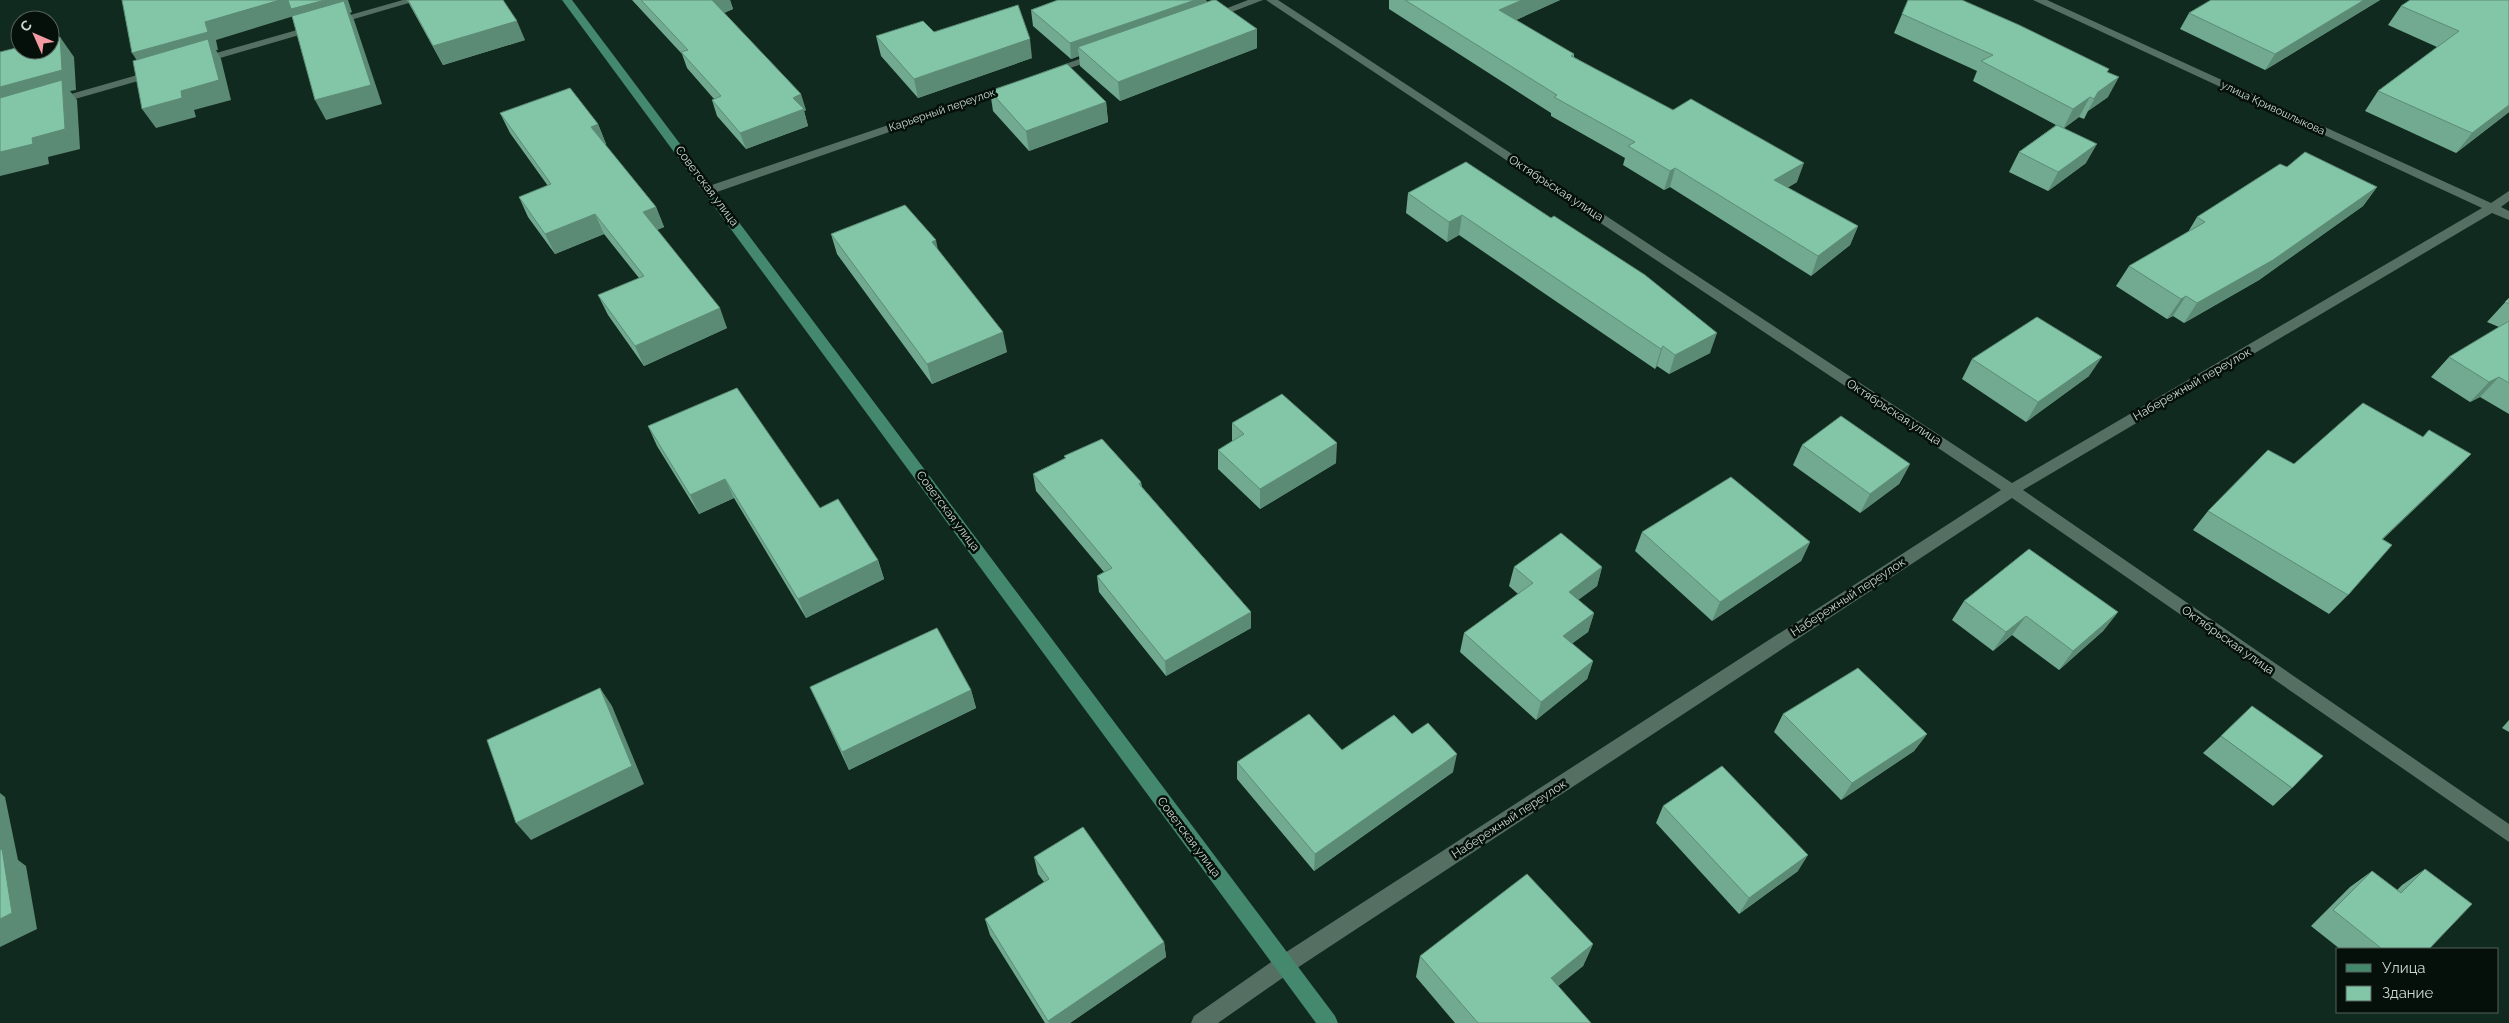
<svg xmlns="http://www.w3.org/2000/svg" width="2509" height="1023" viewBox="0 0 2509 1023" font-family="Raleway,sans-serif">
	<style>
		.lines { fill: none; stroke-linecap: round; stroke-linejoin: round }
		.minor { fill: #556f62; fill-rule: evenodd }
		.major { fill: #44896d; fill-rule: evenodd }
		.wall { fill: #71aa90 }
		.shaded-wall { fill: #5c8b75 }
		.building { fill: #83c6a7; stroke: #5c8b75 }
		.labels { text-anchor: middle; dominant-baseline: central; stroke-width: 5; stroke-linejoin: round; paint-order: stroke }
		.far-street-label { font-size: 11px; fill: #cad8d1; stroke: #06100b }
		.street-label { font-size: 12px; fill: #cad8d1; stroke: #06100b }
	</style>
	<rect width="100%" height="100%" fill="#112a1f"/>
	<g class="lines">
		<g class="minor">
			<path d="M403,0H419L203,63H195L194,61L195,59Z"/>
			<path d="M1248,0H1263L1216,18L1212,19L1207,16Z"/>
			<path d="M1266,0H1278L2012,483L2482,208L2033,0H2047L2491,203L2509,191V201L2501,207L2509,211V220L2492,213L2023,490L2509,824V842L2012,498L1291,972L1218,1023H1191L1194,1016L1277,958L2001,490Z"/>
			<path d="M1099,52L1104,55L1103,57L1049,75L1043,72Z"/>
			<path d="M155,70L161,73L159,75L54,105L48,102L50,100Z"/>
			<path d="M1009,84L1015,87L1013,89L714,193L710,194L704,190L706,187Z"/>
		</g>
		<path class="major" d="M562,0H572L1335,1016L1338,1023H1316Z"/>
	</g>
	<g class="wall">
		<path d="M407,0H408L525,40L443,65Z"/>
		<path d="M632,0H730L733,9L724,13L806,110L804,111L808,126L746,149L717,116L712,100L714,99L687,68L682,54Z"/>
		<path d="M1058,0H1206L1207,2L1257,48L1120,101L1080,66L1079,56L1071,59L1033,26L1031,10Z"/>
		<path d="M1389,0H1560L1516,20L1574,54V57L1797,182L1787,188L1858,226L1850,245L1811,276L1670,187L1664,190L1623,165L1625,158L1551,116V113L1389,9Z"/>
		<path d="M2211,0H2380L2265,70L2180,29L2189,13Z"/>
		<path d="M2509,0V112L2456,153L2365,111L2378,91L2437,47L2388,25L2401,6Z"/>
		<path d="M1902,14L2107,72L2108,97L2088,111L2084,119L2079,117L2064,128L2086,163L2048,191L2009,172L2019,152L2056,125L1973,81L1977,71L1894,33Z"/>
		<path d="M934,32L1032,58L918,98L881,56L876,36Z"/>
		<path d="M990,91L1106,102L1108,122L1029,151L993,111Z"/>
		<path d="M500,113L598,124L606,144L605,145L656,207L664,227L657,230L727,328L644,366L608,315L598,295L639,278L604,234L555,254L528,217L519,197L548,186L510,133Z"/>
		<path d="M1466,162L1710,353L1669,374L1657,366L1655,369L1459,235L1447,242L1406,213L1408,193Z"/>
		<path d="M2287,167L2377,187L2363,206L2259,280L2184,323L2173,316L2167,319L2116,286L2129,266L2188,232L2197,217Z"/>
		<path d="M831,234L938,250L1007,352L932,384L837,254Z"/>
		<path d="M2509,298V414L2480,397L2470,402L2431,377L2449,357L2499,327L2487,322Z"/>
		<path d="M1972,359L2089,376L2026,422L1962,379Z"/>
		<path d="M1232,423L1336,463L1260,509L1218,469V450L1232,441Z"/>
		<path d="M648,426L820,508L878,560L884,579L806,618L734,498L699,514L657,446Z"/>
		<path d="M2423,437L2471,454L2452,473L2383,539L2348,595L2329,614L2193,530L2208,511L2294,464Z"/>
		<path d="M1802,445L1910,464L1899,484L1860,513L1793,465Z"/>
		<path d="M1064,456L1141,482L1142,487L1251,612V628L1166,676L1099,592L1097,576L1104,572L1036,491L1033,474L1065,458Z"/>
		<path d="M1642,532L1810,542L1801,561L1712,621L1635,551Z"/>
		<path d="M1514,567H1602L1597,586L1578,600L1594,613L1588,632L1572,643L1593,661L1587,679L1536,720L1460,652L1464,633L1518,594L1509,586Z"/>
		<path d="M1964,601L2118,612L2103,631L2059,670L2012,635L1993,651L1952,620Z"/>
		<path d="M810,687L971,690L976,708L849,770Z"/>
		<path d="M1783,714L1927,734L1914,751L1841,800L1774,732Z"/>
		<path d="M2509,720V732L2502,728Z"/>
		<path d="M1412,734L1453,772L1314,871L1237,779V762L1342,750Z"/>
		<path d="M2221,736L2292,788L2273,806L2203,753Z"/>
		<path d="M1663,806L1798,871L1739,914L1656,823Z"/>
		<path d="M1034,857L1164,942L1166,957L1070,1023H1045L990,935L985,919L1044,882L1038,874Z"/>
		<path d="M2425,869L2429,949H2340L2311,926L2350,887L2372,871L2397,890L2402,885Z"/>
		<path d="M1593,944L1583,966L1558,986L1591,1023H1455L1416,977L1420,956Z"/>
	</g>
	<g class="shaded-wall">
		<path d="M280,0H348L352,12L350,13L354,20L382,104L326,120L315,100L294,16L216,40L218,50H216L221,59L231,100L194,110L196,117L156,128L142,109L144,71L132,53L205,22Z"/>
		<path d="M712,0H730L733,9L717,15Z"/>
		<path d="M1195,0H1206L1207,12L1078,47L1079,56L1071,59L1070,43Z"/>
		<path d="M1522,0H1560L1496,29L1499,10Z"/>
		<path d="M2364,0H2380L2265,70L2275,54Z"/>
		<path d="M517,21L525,40L443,65L433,46Z"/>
		<path d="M1257,29V48L1120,101L1118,82Z"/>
		<path d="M60,37L74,57L76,90L70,91L77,100L80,149L48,157L49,164L0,176V87Z"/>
		<path d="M1030,39L1032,58L918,98L914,79Z"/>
		<path d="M2119,77L2108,97L2088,111L2098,92Z"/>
		<path d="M801,94L806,110L804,111L808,126L746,149L740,133L793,98Z"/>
		<path d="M2090,97L2079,117L2063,129L2073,109Z"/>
		<path d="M1106,102L1108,122L1029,151L1026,131Z"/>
		<path d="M2509,105V112L2456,153L2472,133Z"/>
		<path d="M598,124L606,144L599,147L591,127Z"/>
		<path d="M2097,144L2086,163L2048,191L2058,172Z"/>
		<path d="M1804,163L1797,182L1767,199L1774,180Z"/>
		<path d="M1675,168L1670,187L1664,190L1670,171Z"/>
		<path d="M2377,187L2363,206L2259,280L2184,323L2197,303Z"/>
		<path d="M656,207L664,227L651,232L643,212Z"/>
		<path d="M595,214L604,234L555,254L545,234Z"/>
		<path d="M1462,215L1459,235L1447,242L1449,222Z"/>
		<path d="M1858,226L1850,245L1811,276L1818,256Z"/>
		<path d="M936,240L940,260L932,242Z"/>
		<path d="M2186,296L2173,316L2167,319L2181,299Z"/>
		<path d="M720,308L727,328L644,366L635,346Z"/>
		<path d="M1003,332L1007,352L932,384L927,364Z"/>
		<path d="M1717,333L1710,353L1669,374L1675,355Z"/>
		<path d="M1663,346L1657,366L1655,369L1661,349Z"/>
		<path d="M2102,357L2089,376L2026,422L2038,402Z"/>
		<path d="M2499,377L2480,397L2470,402L2489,382Z"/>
		<path d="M1337,443L1336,463L1260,509V489Z"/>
		<path d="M2471,454L2452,473L2363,558L2382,539Z"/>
		<path d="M1910,464L1899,484L1860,513L1870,494Z"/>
		<path d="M725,479L734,498L699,514L690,495Z"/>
		<path d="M1810,542L1801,561L1712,621L1720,602Z"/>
		<path d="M878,560L884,579L806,618L798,599Z"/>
		<path d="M1602,567L1597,586L1563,611L1569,592Z"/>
		<path d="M1251,612V628L1166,676L1165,661Z"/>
		<path d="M2118,612L2103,631L2059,670L2073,651Z"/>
		<path d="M1594,613L1588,632L1558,654L1563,636Z"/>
		<path d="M2026,616L2012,635L1993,651L2006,632Z"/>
		<path d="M1593,661L1587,679L1536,720L1541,702Z"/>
		<path d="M600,688L612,706L644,784L531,840L516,823Z"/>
		<path d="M971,690L976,708L849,770L842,752Z"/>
		<path d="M1927,734L1914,751L1841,800L1852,783Z"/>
		<path d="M1457,754L1453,772L1314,871L1315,854Z"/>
		<path d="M0,793L5,797L18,860L26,866L37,929L0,947Z"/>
		<path d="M1808,855L1798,871L1739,914L1749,898Z"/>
		<path d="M1164,942L1166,957L1070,1023H1049L1048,1021Z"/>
		<path d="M1593,944L1583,966L1542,999L1551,978Z"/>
	</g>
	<g class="building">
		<path d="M122,0H280L205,22L208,32L132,53Z"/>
		<path d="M288,0H325L291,9Z"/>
		<path d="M408,0H503L517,21L433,46Z"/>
		<path d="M641,0H712L801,94L793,98L804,109L740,133L712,100L721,96L681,52L688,50Z"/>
		<path d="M1058,0H1195L1070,43L1031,10Z"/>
		<path d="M1213,0H1216L1257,29L1118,82L1078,47Z"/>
		<path d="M1405,0H1522L1499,10L1574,54L1571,56L1673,110L1691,99L1804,163L1774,180L1858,226L1818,256L1675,168L1670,171L1628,146L1635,142L1554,97L1557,95Z"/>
		<path d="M1908,0H1962L2019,25L2109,69L2107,72L2119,77L2098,92L2094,99L2090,97L2073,109L1981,61L1993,55L1902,14Z"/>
		<path d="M2211,0H2364L2275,54L2189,13Z"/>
		<path d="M2410,0H2509V105L2472,133L2378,91L2459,31L2401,6Z"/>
		<path d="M344,1L371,85L315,100L292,16Z"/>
		<path d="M1018,5L1030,39L914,79L876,36L923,21L934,32Z"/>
		<path d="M60,37L62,70L0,87V52L20,47V50H50V40Z"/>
		<path d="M208,39L219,80L181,91L182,98L142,109L133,61Z"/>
		<path d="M1067,64L1106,102L1026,131L990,91Z"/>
		<path d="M62,80L65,129L32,138L33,144L0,152V98Z"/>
		<path d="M570,88L598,124L591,127L656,207L643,212L720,308L635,346L598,295L644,276L595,214L545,234L519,197L551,184L500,113Z"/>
		<path d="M2057,125L2097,144L2058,172L2019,152Z"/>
		<path d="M2305,152L2377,187L2273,260L2197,303L2186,296L2181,299L2129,266L2205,222L2197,217L2280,164L2287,167Z"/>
		<path d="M1466,162L1551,218L1554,216L1645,275L1717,333L1675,355L1663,346L1661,349L1462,215L1449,222L1408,193Z"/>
		<path d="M905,205L936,240L932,242L1003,332L927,364L831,234Z"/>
		<path d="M2509,298V304L2505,302Z"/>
		<path d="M2037,317L2102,357L2038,402L1972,359Z"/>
		<path d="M2509,321V383L2499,377L2489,382L2449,357Z"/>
		<path d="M737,388L820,508L838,499L878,560L798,599L725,479L690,495L648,426Z"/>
		<path d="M1282,394L1337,443L1260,489L1218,450L1244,434L1232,423Z"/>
		<path d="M2363,403L2423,437L2429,430L2471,454L2382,539L2392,545L2348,595L2208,511L2268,450L2294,464Z"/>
		<path d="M1841,416L1910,464L1870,494L1802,445Z"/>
		<path d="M1102,439L1141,482L1139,484L1251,612L1165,661L1097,576L1112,568L1033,474L1066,458L1064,456Z"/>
		<path d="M1731,477L1810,542L1720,602L1642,532Z"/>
		<path d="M1561,533L1602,567L1569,592L1594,613L1563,636L1593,661L1541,702L1464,633L1533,583L1514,567Z"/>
		<path d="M2029,549L2118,612L2073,651L2026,616L2006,632L1964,601Z"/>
		<path d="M937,628L971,690L842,752L810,687Z"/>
		<path d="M1858,668L1927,734L1852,783L1783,714Z"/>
		<path d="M600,688L632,766L516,823L487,740Z"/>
		<path d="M2252,706L2323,756L2292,788L2221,736Z"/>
		<path d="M1309,714L1342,750L1394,715L1412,734L1428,723L1457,754L1315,854L1237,762Z"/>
		<path d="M1722,766L1808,855L1749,898L1663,806Z"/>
		<path d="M1083,827L1164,942L1048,1021L985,919L1049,879L1034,857Z"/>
		<path d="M2,849L12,913L0,919V850Z"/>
		<path d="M2425,869L2472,904L2429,949H2382L2333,910L2372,871L2401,893Z"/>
		<path d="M1527,874L1593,944L1551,978L1591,1023H1478L1420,956Z"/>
	</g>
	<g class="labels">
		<g class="far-street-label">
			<text transform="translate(2273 108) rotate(25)">улица Кривошлыкова</text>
			<text transform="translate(942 110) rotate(-19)">Карьерный переулок</text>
		</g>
		<g class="street-label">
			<text transform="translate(707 186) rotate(53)">Советская улица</text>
			<text transform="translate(1556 188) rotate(33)">Октябрьская улица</text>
			<text transform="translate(2192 384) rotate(-30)">Набережный переулок</text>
			<text transform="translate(1894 412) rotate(33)">Октябрьская улица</text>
			<text transform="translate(948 511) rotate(53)">Советская улица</text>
			<text transform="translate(1848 597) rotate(-33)">Набережный переулок</text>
			<text transform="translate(2228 640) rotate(35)">Октябрьская улица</text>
			<text transform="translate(1509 819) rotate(-33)">Набережный переулок</text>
			<text transform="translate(1189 837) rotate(53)">Советская улица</text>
		</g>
	</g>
	<rect x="2336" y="948" width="162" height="65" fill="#06100b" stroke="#54605a"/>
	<rect x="2346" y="964" width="25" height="8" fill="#44896d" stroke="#54605a"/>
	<text x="2382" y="973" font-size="15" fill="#cad8d1">Улица</text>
	<rect x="2346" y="986" width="25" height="15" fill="#83c6a7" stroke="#54605a"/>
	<text x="2382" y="998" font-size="15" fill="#cad8d1">Здание</text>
	<g transform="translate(35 35) rotate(315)"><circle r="24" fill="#06100b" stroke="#54605a"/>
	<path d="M0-4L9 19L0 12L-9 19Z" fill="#f49aa3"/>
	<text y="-8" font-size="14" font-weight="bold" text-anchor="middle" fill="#cad8d1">С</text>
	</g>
</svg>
